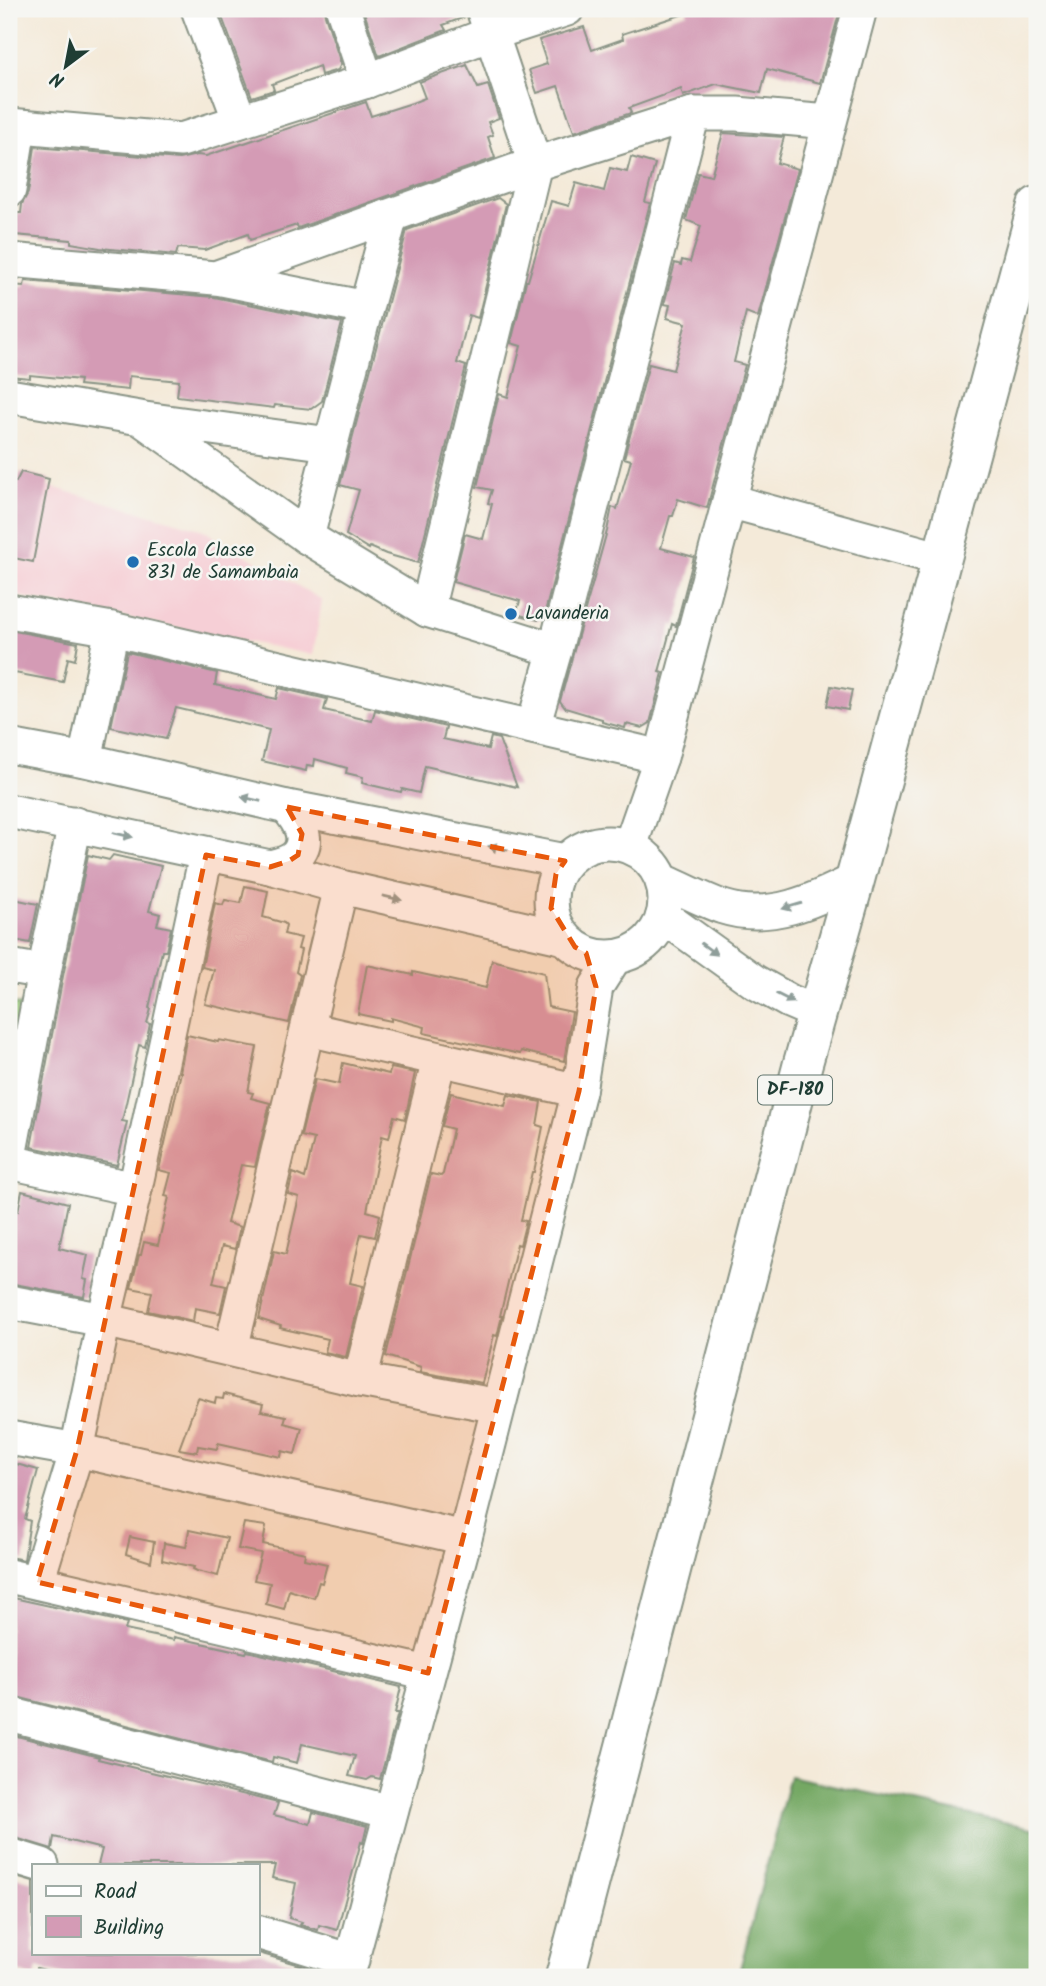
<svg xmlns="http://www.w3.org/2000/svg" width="1046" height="1986" viewBox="0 0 1046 1986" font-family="Kalam,sans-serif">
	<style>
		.built { fill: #f6cfd6 }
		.green { fill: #91c272; stroke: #588053; stroke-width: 2 }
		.forest { fill: #74a864; stroke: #4a724c; stroke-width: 2 }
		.building { fill: #d49bb5 }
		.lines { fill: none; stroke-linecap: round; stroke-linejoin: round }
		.minor-casing { stroke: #8a9486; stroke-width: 37 }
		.highway-casing { stroke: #8a9486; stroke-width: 42 }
		.minor { stroke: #fff; stroke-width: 33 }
		.highway { stroke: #fff; stroke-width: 38 }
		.oneway { fill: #8f9e9a }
		.marked { fill: #e8590c; fill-opacity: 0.2; stroke: #e8590c; stroke-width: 5; stroke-dasharray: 14 9; stroke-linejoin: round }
		.poi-dot { fill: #1f6fb2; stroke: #f6f6f2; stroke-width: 2.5 }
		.labels { text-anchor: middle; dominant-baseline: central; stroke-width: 5; stroke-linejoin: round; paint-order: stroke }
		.shield { fill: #f6f6f2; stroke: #60746d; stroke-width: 2 }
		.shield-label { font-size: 18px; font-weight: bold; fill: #1f3d34 }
		.poi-label { font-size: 19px; fill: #1f3d34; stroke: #f6f6f2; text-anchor: start }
	</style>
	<rect width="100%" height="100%" fill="#f6f6f2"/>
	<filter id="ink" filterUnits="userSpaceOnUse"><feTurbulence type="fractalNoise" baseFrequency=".0143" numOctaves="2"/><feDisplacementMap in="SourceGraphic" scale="14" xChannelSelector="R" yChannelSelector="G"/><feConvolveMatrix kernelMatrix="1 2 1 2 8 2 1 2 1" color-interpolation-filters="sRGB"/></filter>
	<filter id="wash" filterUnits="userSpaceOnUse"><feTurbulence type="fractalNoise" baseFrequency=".00686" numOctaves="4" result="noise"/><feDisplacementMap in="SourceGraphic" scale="28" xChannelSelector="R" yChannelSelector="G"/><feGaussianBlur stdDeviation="1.57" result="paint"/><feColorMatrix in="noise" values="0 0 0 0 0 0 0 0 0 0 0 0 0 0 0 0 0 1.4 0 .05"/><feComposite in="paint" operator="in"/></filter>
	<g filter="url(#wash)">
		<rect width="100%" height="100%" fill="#f4ead9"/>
		<path class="built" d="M9,475L201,529L322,600L313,655L9,594Z"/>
		<path class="green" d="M9,1003L22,1006L9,1066Z"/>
		<path class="forest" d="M790,1776L1037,1829V1977H738Z"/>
		<g id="blocks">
			<g class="building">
				<path d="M219,9H324L325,15L341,64L338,70L321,75L319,66L272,84L274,90L252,97Z"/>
				<path d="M363,9H464L465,17L443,25L446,30L379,56Z"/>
				<path d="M687,9L840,10L820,83L767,69L761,93L716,84L683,96L681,89L629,108L631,113L574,132L558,86L537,93L529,70L547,64L539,40L584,27L592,50L623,39L622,34L687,13Z"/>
				<path d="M467,65L478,88L488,85L499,118L488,122L493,135L488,137L495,158L298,228L297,225L250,240L248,234L205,250L178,248L176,255L100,248L71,243V240L15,235L17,213H21L22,204L28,193L35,147L179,159L197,155L206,156L366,102L371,116L412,103L425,98L419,82Z"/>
				<path d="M723,133L784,137L777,163L798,169L758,317L746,312L734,362L745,365L707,508L678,499L673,516H670L661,548L694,557L676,626L672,624L659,672L663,673L650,723L642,728L626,724L625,728L602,722V719L565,708L560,701L607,531L612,507L617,509L631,460L624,458L649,364L673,370L686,323L667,318L670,305L664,304L675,263L681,265L682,260L690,262L701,226L686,220L698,173L711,176Z"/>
				<path d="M631,157L655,164L645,202L650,203L544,616L538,620L516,614L520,601L453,582L465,534L483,539L492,504L488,503L492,490L477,487L499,394L508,397L521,346L511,343L526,281H528L551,201L569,206L576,183L604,191L610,168L627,172Z"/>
				<path d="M498,198L506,204L478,318L469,315L457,363L466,366L418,563L386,554L370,547L369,549L346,535L359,490L340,485L407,230Z"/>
				<path d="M25,281L214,297L342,323L322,401L311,409L275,405L274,408L177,396L179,381L129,376L128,390L79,385L80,380L30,375V378L9,376V285L24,286Z"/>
				<path d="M21,472L49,479L33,562L9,557V481L16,482Z"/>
				<path d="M9,630L78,643L75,660L68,658L63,682L9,672Z"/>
				<path d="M127,652L217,673L215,685L276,699L279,688L327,699L324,710L372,721L375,710L446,727L443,739L488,749L491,737L499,739L517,787L425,766L419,793L402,789L401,792L362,783L363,777L346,773L347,768L315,759L314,766L307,765L306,771L262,761L269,730L176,708L166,739L111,727Z"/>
				<path d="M831,686L852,690L848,710L827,706Z"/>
				<path d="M88,855L109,860L113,855L161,866L149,911L160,914L157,925L171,928L166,951H162L149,1008L151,1009L147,1023L150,1024L145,1047L139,1045L122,1121L127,1122L117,1165L31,1147L63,976Z"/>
				<path d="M245,886L268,891L263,917L284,923L286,925L284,934L301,938L298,949L301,950L296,972L300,975L289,1023L205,1004L214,970L202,967L215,903L223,905L225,900L241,903Z"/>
				<path d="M9,898L38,904L30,943L9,939Z"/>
				<path d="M492,960L544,973L548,1007L572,1012L564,1061L521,1051L520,1054L424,1033L425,1027L391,1018V1021L358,1014L367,965L413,975V972L486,988Z"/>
				<path d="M187,1035L218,1042L219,1040L257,1047L248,1092L253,1093L251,1098L270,1103L255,1167L241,1165L227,1223L240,1227L235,1249L222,1246L213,1283L226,1286L220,1313L195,1308L193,1321L148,1311L152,1292L131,1288L139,1255H141L144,1242L158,1245L169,1197L165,1196L171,1173L159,1170L181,1072H180Z"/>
				<path d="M343,1063L389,1074L391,1068L415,1073L405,1119L394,1116L389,1138L382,1136L367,1211L380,1215L375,1237L361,1234L350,1283L363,1286L346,1357L325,1352L328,1339L280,1328L281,1326L259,1319L274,1251L286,1254L299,1197L288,1194L293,1173L305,1178L314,1139L301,1136L315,1079L339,1084Z"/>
				<path d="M451,1093L505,1106L508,1095L541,1102L537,1125L543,1127L534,1172H532L521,1220L526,1221L520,1245L517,1244L500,1316H502L497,1336L494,1335L482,1383L420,1372L421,1367L386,1356L431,1174L441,1176L443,1174L453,1129L442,1126Z"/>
				<path d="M22,1191L68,1203L59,1248L88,1255L83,1279L87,1280L84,1297L9,1283V1209L18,1211Z"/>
				<path d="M224,1394L263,1404L261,1411L286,1416L284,1423L302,1428L295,1454L282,1451L281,1457L218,1443L217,1449L198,1446L197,1452L179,1449L198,1398L215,1403L216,1398L223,1399Z"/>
				<path d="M9,1462L38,1470L25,1519L30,1521L24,1560L9,1557Z"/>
				<path d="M244,1523L266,1526L263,1544L305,1553L304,1559L327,1564L322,1583L319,1582L314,1598L289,1590L284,1609L266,1604L270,1583L254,1580L261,1553L238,1549Z"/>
				<path d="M189,1530L227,1538L218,1576L197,1571L193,1569L194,1567L162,1560L164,1543L186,1547Z"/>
				<path d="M130,1537L154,1542L151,1562L126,1554Z"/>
				<path d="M9,1597L127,1623L125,1630L174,1640V1637L246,1653L247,1651L401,1687L395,1713H398L380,1779L372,1777L367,1780L349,1776L355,1756L302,1744L297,1763L273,1757L272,1762L9,1695Z"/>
				<path d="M9,1734L99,1757L98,1759L278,1803L274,1815L310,1824L313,1812L367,1826L363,1843L361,1842L337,1930L319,1925L318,1930L300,1925L302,1922L289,1918L296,1883L272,1878L275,1865H98L102,1849L54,1837L52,1849L9,1836Z"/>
				<path d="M9,1875L33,1882V1953H259L326,1973L328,1977H72L37,1968L35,1977L9,1969Z"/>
			</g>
		</g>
	</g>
	<g filter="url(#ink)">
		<use href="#blocks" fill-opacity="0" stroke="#8a9486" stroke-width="2"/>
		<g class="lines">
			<defs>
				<g id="minor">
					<path d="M198,9L240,121"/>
					<path d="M343,9L367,81"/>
					<path d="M9,125L181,140L367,81L490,34L567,9"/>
					<path d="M9,190L19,127"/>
					<path d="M9,260L215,278L535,164L693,114H737L829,122"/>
					<path d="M217,278L366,308"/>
					<path d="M9,396L140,418L307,537L427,610L555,650"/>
					<path d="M145,419L330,444"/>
					<path d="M729,501L942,559"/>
					<path d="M307,537L366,308L391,216"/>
					<path d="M427,610L535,164L483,9"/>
					<path d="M9,611L112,629L661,757"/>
					<path d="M533,727L555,650L693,114"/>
					<path d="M9,746L85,760L287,807L565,861"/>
					<path d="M85,760L112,629"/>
					<path d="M9,811L270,867L341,887L565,938"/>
					<circle cx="608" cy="900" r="57"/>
					<path d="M630,846L661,757L860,9"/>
					<path d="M270,867C278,865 289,863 296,856C312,840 298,820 287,807"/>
					<path d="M662,880C682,889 702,900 723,907C769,922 814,901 855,880"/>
					<path d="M663,916L755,982L789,1001L817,1013"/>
					<path d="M9,966L44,972"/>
					<path d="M308,1029L579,1091"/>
					<path d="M9,1157L44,972L75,824"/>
					<path d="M9,1162L135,1189"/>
					<path d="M9,1302L104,1320L360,1380L498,1406"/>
					<path d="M231,1349L341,887"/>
					<path d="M360,1380L439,1060"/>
					<path d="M9,1438L77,1450L465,1538"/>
					<path d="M9,1576L428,1673"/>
					<path d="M37,1582L77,1450L104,1320L135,1189L206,855"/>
					<path d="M9,1714L391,1812"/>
					<path d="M9,1855L42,1865"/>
					<path d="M257,1932L352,1961"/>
					<path d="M347,1977L465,1538L579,1091L596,987L615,957"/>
				</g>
				<path id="highway" d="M565,1977L803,1063L855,880L1037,206"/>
			</defs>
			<use href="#minor" class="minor-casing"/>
			<use href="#highway" class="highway-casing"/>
			<use href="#minor" class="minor"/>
			<use href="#highway" class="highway"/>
		</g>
		<defs><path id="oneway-solid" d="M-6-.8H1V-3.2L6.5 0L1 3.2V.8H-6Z" transform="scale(1.75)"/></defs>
		<g class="oneway">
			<use href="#oneway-solid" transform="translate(251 799) rotate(-167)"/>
			<use href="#oneway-solid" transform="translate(123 835) rotate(13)"/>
			<use href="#oneway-solid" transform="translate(498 848) rotate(-169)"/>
			<use href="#oneway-solid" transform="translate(392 898) rotate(13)"/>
			<use href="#oneway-solid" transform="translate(792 906) rotate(164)"/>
			<use href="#oneway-solid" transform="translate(709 949) rotate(36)"/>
			<use href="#oneway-solid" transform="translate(785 998) rotate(27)"/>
		</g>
	</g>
	<path class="marked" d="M287,807L565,861L556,874L551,908L575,947L586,953L596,987L579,1091L428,1673L37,1582L77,1450L206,855L270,867L289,861L298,855L302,834Z"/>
	<g class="poi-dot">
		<circle cx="133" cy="562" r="7"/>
		<circle cx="511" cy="614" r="7"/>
	</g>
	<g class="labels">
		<rect class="shield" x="758" y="1075.5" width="74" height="29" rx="5"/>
		<g class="shield-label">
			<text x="795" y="1090">DF-180</text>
		</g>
		<g class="poi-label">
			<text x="147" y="551">Escola Classe<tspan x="147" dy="22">831 de Samambaia</tspan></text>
			<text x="525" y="614">Lavanderia</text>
		</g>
	</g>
	<rect width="1046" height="1986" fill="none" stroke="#f6f6f2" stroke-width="35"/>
	<rect x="32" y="1864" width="228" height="91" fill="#f6f6f2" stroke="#a0aca6" stroke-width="2"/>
	<rect x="46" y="1886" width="35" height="10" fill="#ffffff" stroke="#a0aca6" stroke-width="2"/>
	<text x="94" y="1898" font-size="21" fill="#1f3d34">Road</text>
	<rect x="46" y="1916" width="35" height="21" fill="#d49bb5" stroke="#a0aca6" stroke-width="2"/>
	<text x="94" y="1934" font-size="21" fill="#1f3d34">Building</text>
	<g transform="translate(66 66) rotate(212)" stroke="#f6f6f2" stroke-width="5" paint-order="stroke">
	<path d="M0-5L12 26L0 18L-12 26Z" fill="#1f3d34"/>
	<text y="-10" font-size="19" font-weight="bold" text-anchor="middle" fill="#1f3d34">N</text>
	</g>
</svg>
